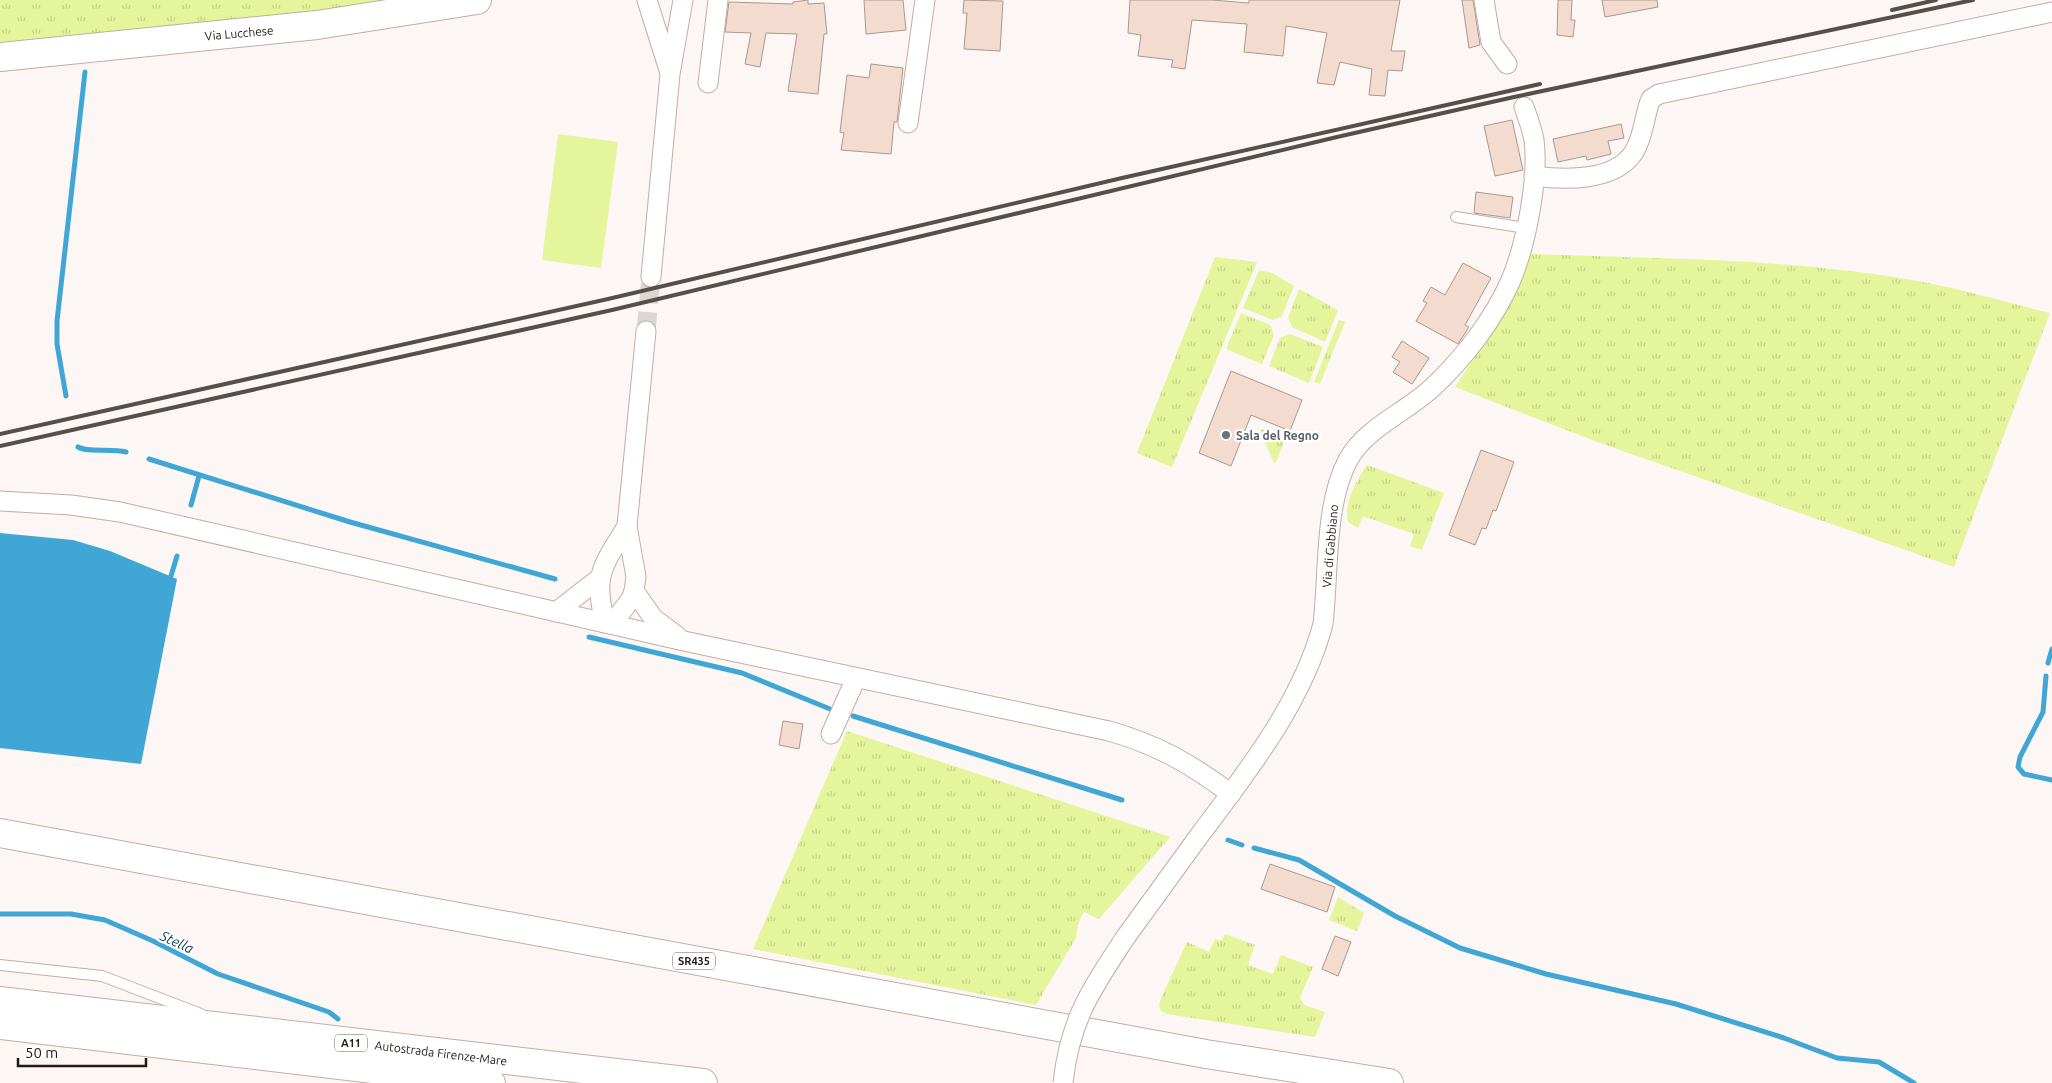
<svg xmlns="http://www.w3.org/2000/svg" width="2052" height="1083" viewBox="0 0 2052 1083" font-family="Ubuntu,sans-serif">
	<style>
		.grass { fill: url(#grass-tufts) }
		.pitch { fill: #e4f59b }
		.water { fill: #3fa6d5 }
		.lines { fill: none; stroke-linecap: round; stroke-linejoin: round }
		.stream { stroke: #3fa6d5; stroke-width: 5 }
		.building { fill: #f3dbcf; stroke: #ad978b }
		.street-tunnel { stroke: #dbd6d3; stroke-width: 19; stroke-dasharray: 19 9; stroke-linecap: butt }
		.lane-casing { stroke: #c3ada0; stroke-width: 12 }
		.street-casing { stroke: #c3ada0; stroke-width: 21 }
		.secondary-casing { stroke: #c3ada0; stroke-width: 30 }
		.primary-casing { stroke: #c3ada0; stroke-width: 30 }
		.highway-casing { stroke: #c3ada0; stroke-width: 30 }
		.lane { stroke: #fff; stroke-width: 10 }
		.street { stroke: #fff; stroke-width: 19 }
		.secondary { stroke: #fff; stroke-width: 28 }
		.primary { stroke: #fff; stroke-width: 28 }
		.highway { stroke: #fff; stroke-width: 28 }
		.rail { stroke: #564e4a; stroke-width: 4 }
		.street-bridge-casing { stroke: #c3ada0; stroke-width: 21; stroke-linecap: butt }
		.street-bridge { stroke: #fff; stroke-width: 19 }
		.worship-dot { fill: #6b7280; stroke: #fff; stroke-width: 2 }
		.labels { text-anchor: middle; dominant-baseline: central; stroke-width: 4.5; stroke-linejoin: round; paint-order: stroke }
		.shield { fill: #fff; stroke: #655f5c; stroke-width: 1 }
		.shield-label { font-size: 11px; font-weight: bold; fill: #231b16 }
		.street-label { font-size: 12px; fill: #231b16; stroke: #fff }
		.worship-label { font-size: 12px; font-weight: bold; fill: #5b616d; stroke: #fff; text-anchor: start }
		.water-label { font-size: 14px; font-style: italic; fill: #0e3a4e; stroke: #fff }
	</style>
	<defs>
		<pattern id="grass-tufts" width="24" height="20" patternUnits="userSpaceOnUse" patternTransform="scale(1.25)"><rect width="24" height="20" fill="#e4f59b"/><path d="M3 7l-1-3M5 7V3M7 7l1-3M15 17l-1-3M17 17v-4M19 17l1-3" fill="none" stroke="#c3d185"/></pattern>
	</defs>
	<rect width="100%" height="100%" fill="#fcf7f4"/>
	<g class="grass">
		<path d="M0,0H391L334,10L0,43Z"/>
		<path d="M1531,254C1663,259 1798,258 1928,283C1969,291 2009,303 2050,313L1954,567L1600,443L1455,387L1507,308Z"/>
		<path d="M1215,257L1257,262L1172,467L1137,453Z"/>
		<path d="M1259,270L1272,273L1294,286L1282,316L1273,320L1243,308Z"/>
		<path d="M1299,289L1338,310L1325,342L1292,327L1288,318Z"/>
		<path d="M1241,313L1270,325L1274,335L1262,364L1226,349Z"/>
		<path d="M1339,320L1345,322L1320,384L1314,382Z"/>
		<path d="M1290,334L1323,347L1309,383L1269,366L1280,338Z"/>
		<path d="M1262,429L1285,439L1276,462L1274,463L1260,430Z"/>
		<path d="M1367,465L1444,493L1422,550L1410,546L1414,534L1363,516L1358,528L1348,522C1343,504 1357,479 1367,465Z"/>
		<path d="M847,731L1170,837L1099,919L1084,912L1078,924L1076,938L1036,1005L753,949Z"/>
		<path d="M1338,897L1364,913L1357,931L1329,920Z"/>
		<path d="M1225,934L1255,945L1248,965L1273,974L1281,955L1313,967L1300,997L1304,1005L1325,1012L1315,1037L1167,1014L1161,1011L1159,1005L1161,998L1187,942L1209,952L1215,939L1222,941Z"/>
	</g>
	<path class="pitch" d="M558,134L618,142L601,268L542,260Z"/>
	<path class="water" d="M0,533L73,540L110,551L177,579L141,764L0,748Z"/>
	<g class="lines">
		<g class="stream">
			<path d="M66,396L57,344V321L85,72"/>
			<path d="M78,447C88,453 112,448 126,452"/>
			<path d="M149,459L350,522L555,579"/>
			<path d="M191,505L199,476"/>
			<path d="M171,576L177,556"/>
			<path d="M589,637L742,673L830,709"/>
			<path d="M2048,663L2052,649"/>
			<path d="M2046,676L2043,712L2020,757L2018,767L2024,774L2052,780"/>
			<path d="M853,716L1122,800"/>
			<path d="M1228,840L1242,845"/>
			<path d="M1254,848L1299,860L1395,916L1460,948L1546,974L1676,1004L1784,1038L1837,1058L1879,1062L1914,1083"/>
			<path d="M0,914H71L105,920L153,941L218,974L329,1012L338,1019"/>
		</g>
	</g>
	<g class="building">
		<path d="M808,0V4L824,3L827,34H824L818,94L788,91L797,34L766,33L760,67L745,64L751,33L725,32L729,2L793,4V2Z"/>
		<path d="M864,0H903L906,30L866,34Z"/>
		<path d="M964,0L1003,1L1000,51L964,49L967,13H963Z"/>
		<path d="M1130,0H1212L1249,3V0H1400L1391,51H1405L1402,71L1388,70L1385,96L1369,95L1372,69L1340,62L1334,85L1317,83L1327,33L1286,26L1283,56L1244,52L1247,24L1192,20L1185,69L1171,67L1173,60L1138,56L1141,35L1128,33Z"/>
		<path d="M1462,0H1473L1480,45L1469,48Z"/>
		<path d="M1558,0H1572L1571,20H1575L1573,37L1557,35Z"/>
		<path d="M1602,0H1657L1658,7L1605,17Z"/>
		<path d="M871,64L903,68L897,122H894L891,154L841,150L844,133L840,132L847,75L869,78Z"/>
		<path d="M1512,120L1523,170L1495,176L1484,126Z"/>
		<path d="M1621,124L1624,138L1608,141L1611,154L1587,160L1586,156L1558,162L1553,139Z"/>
		<path d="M1476,192L1513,197L1510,218L1474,213Z"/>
		<path d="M1463,263L1491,278L1465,325L1469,327L1458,344L1416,321L1427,303L1423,301L1431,287L1445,295Z"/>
		<path d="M1402,341L1429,358L1412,384L1393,372L1400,362L1392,357Z"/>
		<path d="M1231,371L1302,400L1290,431L1251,415L1231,466L1199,453Z"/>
		<path d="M1481,450L1514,462L1496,511L1493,510L1486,529L1482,528L1475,545L1449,535Z"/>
		<path d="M783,721L803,724L799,749L779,745Z"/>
		<path d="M1270,864L1335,887L1327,912L1261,889Z"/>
		<path d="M1335,936L1351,942L1338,976L1322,969Z"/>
	</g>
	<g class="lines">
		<path class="street-tunnel" d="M646,331L651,277"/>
		<defs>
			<g id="lane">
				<path d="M1456,217L1526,228"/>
				<path d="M0,965L102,976L201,1014"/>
			</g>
			<g id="street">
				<path d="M647,0L669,70"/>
				<path d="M1484,0L1491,42L1507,64"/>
				<path d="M708,83L718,0"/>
				<path d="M908,123L925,0"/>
				<path d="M1534,176C1564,180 1615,182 1634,152C1643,137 1644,120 1649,104L1651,99L1659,94L2052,12"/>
				<path d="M651,277L670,74L683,0"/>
				<path d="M0,501L71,505L120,512L684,641L1109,731C1158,745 1191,764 1231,794"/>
				<path d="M634,591L654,619L677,636"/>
				<path d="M556,612L600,578"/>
				<path d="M605,623C593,573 602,568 627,526"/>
				<path d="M612,624L631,599L634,591L636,577L627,526L646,331"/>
				<path d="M831,734L856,678"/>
				<path d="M1125,938C1150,904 1174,870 1199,836C1247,772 1302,703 1323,624C1329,573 1324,505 1348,460C1366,427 1407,412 1433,387C1464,358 1494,319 1511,280C1526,244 1539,179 1534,140C1532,129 1528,118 1524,107"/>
			</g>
			<path id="secondary" d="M0,57L317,25L477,0"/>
			<path id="primary" d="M0,833L1206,1054L1389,1083"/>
			<g id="highway">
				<path d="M0,1001L703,1083"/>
				<path d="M0,1025L491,1083"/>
			</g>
		</defs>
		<use href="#lane" class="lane-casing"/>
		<use href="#street" class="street-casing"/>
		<use href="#secondary" class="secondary-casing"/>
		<use href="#primary" class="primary-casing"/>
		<use href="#highway" class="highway-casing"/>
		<use href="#lane" class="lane"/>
		<use href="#street" class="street"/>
		<use href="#secondary" class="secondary"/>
		<use href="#primary" class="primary"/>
		<use href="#highway" class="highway"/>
		<g class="rail">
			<path d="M1892,10L1936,0"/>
			<path d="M0,434L608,299L1122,178L1540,84"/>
			<path d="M0,446L612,310L1337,137L1514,97L1973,0"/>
		</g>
		<defs>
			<path id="street-bridge" d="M1063,1083C1070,1019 1091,990 1125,938"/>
		</defs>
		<use href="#street-bridge" class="street-bridge-casing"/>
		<use href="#street-bridge" class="street-bridge"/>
	</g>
	<circle class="worship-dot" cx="1226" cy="435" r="5"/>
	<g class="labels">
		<g class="shield">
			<rect x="673" y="952.5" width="42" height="17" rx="4"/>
			<rect x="335" y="1034.5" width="32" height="17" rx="4"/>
		</g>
		<g class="shield-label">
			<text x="694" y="961">SR435</text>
			<text x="351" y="1043">A11</text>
		</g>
		<g class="street-label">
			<text transform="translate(239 33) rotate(-5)">Via Lucchese</text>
			<text transform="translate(1330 546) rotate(-85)">Via di Gabbiano</text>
			<text transform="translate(441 1053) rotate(7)">Autostrada Firenze-Mare</text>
		</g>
		<g class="worship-label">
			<text x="1236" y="435">Sala del Regno</text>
		</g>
		<g class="water-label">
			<text transform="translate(177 942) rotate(25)">Stella</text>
		</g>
	</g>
	<path d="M18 1058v8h128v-8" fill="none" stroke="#231b16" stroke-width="2.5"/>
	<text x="25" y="1058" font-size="15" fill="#231b16" stroke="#ffffff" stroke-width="4" paint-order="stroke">50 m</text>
</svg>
